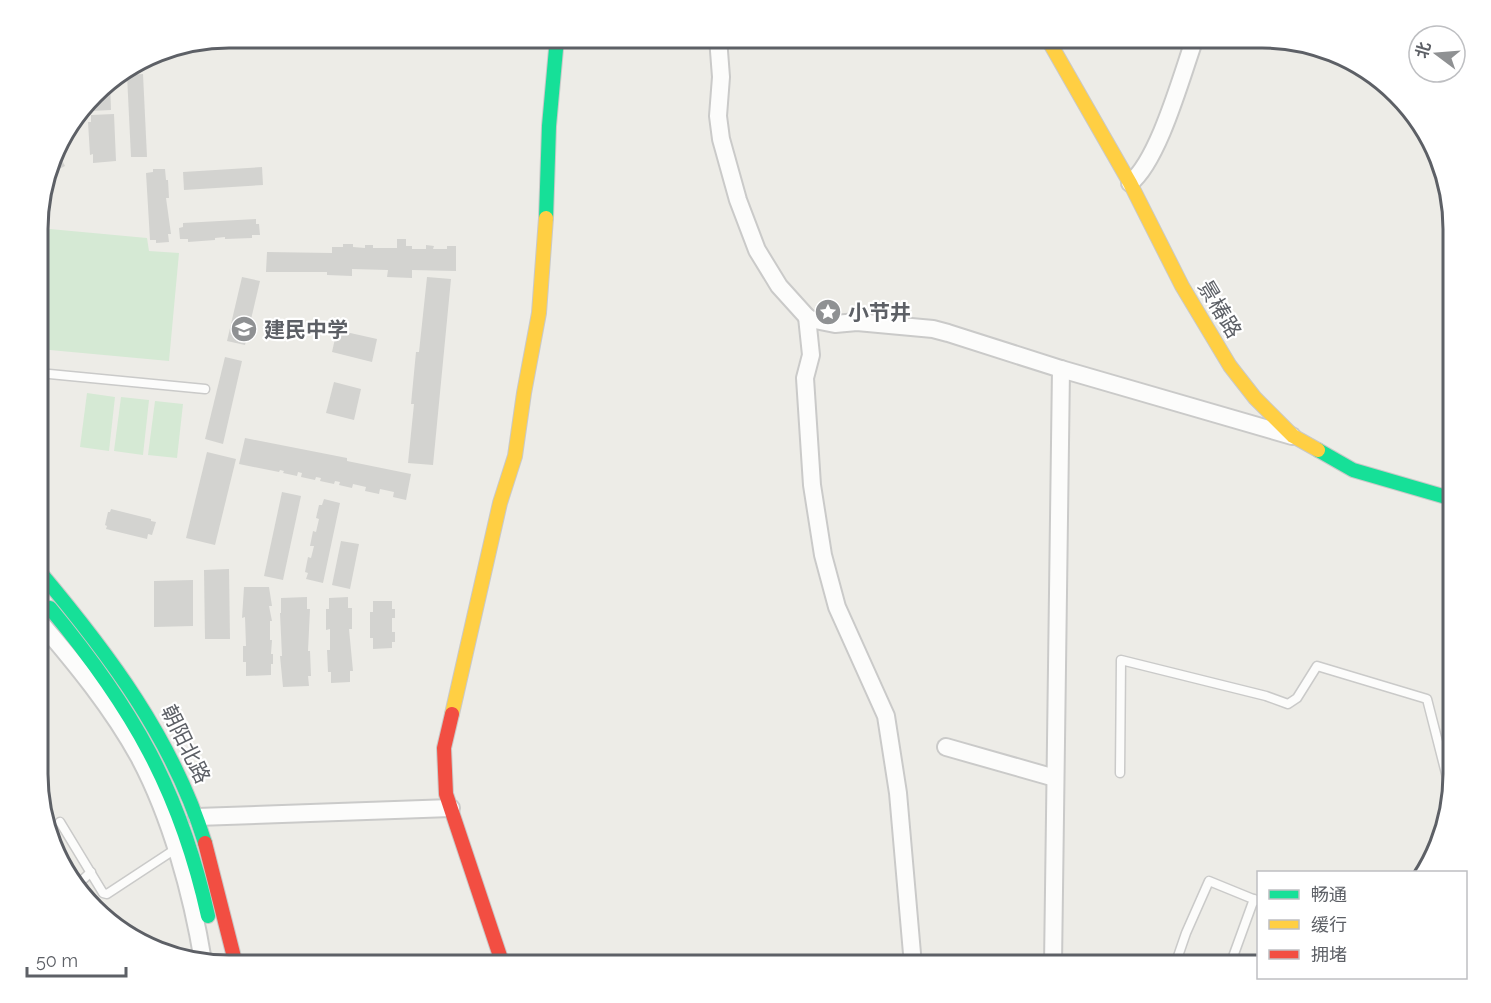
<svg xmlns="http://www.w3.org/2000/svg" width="1491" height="1003" viewBox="0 0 1491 1003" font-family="Raleway,'Noto Sans SC',sans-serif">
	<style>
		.green { fill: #d5e9d4 }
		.building { fill: #d3d3d0 }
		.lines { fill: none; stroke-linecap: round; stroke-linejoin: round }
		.lane-casing { stroke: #cacac9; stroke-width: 11 }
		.street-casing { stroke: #cacac9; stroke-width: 20 }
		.fast-casing { stroke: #c9c9c8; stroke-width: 16 }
		.slow-casing { stroke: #c9c9c8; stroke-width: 16 }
		.jam-casing { stroke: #c9c9c8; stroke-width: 16 }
		.lane { stroke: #fcfcfb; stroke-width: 8 }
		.street { stroke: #fcfcfb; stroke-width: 16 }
		.fast { stroke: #16e098; stroke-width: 14 }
		.slow { stroke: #ffcf43; stroke-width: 14 }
		.jam { stroke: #f24e42; stroke-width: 14 }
		.labels { text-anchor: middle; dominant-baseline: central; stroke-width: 4.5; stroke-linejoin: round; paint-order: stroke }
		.street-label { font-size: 21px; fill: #5d6066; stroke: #fff }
		.poi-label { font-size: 21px; font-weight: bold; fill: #5d6066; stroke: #fff; text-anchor: start }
		.rim { fill: none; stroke: #5d6066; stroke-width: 3 }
	</style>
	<rect width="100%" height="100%" fill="#edece7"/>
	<g class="green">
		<path d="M39,228L147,238L149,251L179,253L169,361L39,349Z"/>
		<path d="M87,393L115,397L109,451L80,447Z"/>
		<path d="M121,397L149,400L143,455L114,451Z"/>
		<path d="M155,401L183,404L177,458L148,455Z"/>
	</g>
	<g class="building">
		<path d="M143,74L147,157H131L127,75Z"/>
		<path d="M110,81L111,110L91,111L90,101L103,85Z"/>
		<path d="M114,114L116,161L93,163V154L90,155L88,122H91V115Z"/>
		<path d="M56,148L65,166L57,170L59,172L47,178Z"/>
		<path d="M262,167L263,185L184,190L183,172Z"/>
		<path d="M153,169H165L166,180H168L169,198H166L171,234H168L169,242L156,243V240H150L146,173L153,172Z"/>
		<path d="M256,219V224H259L260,235H252V238L225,239V237L215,238V240L188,242V239H180L179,228L183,227V223Z"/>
		<path d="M397,239H406V246H412V249H426V245L434,246L433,249H447V246H456V271L412,270V278L387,277L388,270L352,269V276L327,275V272H266L267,252L332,253V247H343V244H353V247L365,248V245H373V248H397Z"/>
		<path d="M242,277L260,281L245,345L227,341Z"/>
		<path d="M427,277L451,279L433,465L408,463L414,404H411L416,352H419Z"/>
		<path d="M337,330L377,339L372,362L332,352Z"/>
		<path d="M225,357L242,361L223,444L205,439Z"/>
		<path d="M334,382L361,389L354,420L326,413Z"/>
		<path d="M245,438L347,458V461L411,474L406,500L393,497L394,492L380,489L379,494L365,491L366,487L353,484L352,488L339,485L340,482L335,481L334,484L320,481L321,478L316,477L315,480L301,477L302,473L298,472L297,476L283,473L284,471L280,470L279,472L239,464Z"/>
		<path d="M207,452L236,459L215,545L186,538Z"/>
		<path d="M282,492L301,496L283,580L264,576Z"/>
		<path d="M324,499L340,503L323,583L306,579L308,573L305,572L308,557L311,558L314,546H310L313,531L316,532L319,519L316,518L319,505H322Z"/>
		<path d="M111,509L151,519V521L156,522L152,535L148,534L147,539L106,529L107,526L105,525L108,512H110Z"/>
		<path d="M341,541L359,544L350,589L332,585Z"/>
		<path d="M229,569L230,639H205L204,570Z"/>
		<path d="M193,580V626L154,627V581Z"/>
		<path d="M244,587H269L272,606H269L272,621H270V640H272L271,654H273V664H271V675L246,676V662H243V646H246L245,617L242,618Z"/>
		<path d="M307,597V609H310L308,651H310L311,676H308L309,686L283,687L280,656H282L280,613H281V598Z"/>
		<path d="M348,597V608H352V629H349L353,671H350V682L331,683V672H328L327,650H330V629L326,630V609H329V598Z"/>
		<path d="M373,601H392V609H395V618H392V632H395V642H392V648L373,649V638H370V612H373Z"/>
	</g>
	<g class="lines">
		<defs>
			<g id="lane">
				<path d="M39,373L205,389"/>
				<path d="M1120,773L1121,660L1266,696L1288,704L1297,698L1317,666L1427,699L1451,793"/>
				<path d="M60,822L103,893L107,894L177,848"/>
				<path d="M77,885L91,872"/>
				<path d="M1175,965L1186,933L1209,881L1258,901"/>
				<path d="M1230,965L1254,899"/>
			</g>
			<g id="street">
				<path d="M718,38L721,77L718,116L721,139L738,200L757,250L779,286L807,317L810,319L835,324L857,322L933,329L948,333L1061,369L1292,436"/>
				<path d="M1130,183C1159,160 1182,74 1195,38"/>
				<path d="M807,317L811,355L805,378L812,485L823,555L837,607L886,716L898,793L913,965"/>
				<path d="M39,621C76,664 112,708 139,757C171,817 192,894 203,961"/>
				<path d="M946,747L1055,778"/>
				<path d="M197,817L451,808"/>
				<path d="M1053,965L1061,369"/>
			</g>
			<g id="fast">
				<path d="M546,218L549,126L557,38"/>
				<path d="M1318,450L1353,470L1453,499"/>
				<path d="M39,571C108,653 173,739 205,843"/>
				<path d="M50,608C132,707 180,790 208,916"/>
			</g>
			<g id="slow">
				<path d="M1047,38L1130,183L1182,286L1230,366L1255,398L1293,436L1318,450"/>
				<path d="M452,714L500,503L515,456L524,393L539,313L546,218"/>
			</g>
			<g id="jam">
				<path d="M452,714L444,748L446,794L503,965"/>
				<path d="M205,843L236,965"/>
			</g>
		</defs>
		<use href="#lane" class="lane-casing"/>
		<use href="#street" class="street-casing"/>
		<use href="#fast" class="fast-casing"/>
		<use href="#slow" class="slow-casing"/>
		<use href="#jam" class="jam-casing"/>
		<use href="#lane" class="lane"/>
		<use href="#street" class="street"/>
		<use href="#fast" class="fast"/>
		<use href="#slow" class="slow"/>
		<use href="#jam" class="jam"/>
	</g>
	<defs>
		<symbol id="sight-disc" viewBox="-11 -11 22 22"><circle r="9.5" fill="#8f9193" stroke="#fff"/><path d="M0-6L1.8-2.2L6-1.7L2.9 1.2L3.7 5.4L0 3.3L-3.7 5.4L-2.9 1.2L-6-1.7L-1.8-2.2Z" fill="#fff"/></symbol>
		<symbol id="school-disc" viewBox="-11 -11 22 22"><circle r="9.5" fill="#8f9193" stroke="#fff"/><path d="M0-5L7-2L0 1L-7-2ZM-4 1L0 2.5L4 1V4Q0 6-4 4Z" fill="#fff"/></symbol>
	</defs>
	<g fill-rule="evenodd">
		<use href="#sight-disc" x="813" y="297" width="30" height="30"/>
		<use href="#school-disc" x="229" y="314" width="30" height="30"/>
	</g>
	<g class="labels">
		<g class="street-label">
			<text transform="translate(1220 309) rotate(59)">景椿路</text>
			<text transform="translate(186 744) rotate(64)">朝阳北路</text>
		</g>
		<g class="poi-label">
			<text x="848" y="312">小节井</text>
			<text x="264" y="329">建民中学</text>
		</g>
	</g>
	<path d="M0 0H1491V1003H0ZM229 48H1262A181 181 0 0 1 1443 229V774A181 181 0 0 1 1262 955H229A181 181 0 0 1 48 774V229A181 181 0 0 1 229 48Z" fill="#fff" fill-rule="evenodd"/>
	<path class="rim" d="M229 48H1262A181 181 0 0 1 1443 229V774A181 181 0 0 1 1262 955H229A181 181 0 0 1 48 774V229A181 181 0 0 1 229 48Z"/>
	<rect x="1257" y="871" width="210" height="108" fill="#ffffff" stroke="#bebfc2" stroke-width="1.5"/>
	<rect x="1269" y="890" width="30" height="9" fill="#16e098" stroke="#bebfc2" stroke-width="1.5"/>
	<text x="1311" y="901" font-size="18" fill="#5d6066">畅通</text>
	<rect x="1269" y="920" width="30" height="9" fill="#ffcf43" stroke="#bebfc2" stroke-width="1.5"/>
	<text x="1311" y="931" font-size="18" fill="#5d6066">缓行</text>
	<rect x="1269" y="950" width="30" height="9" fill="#f24e42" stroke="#bebfc2" stroke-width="1.5"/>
	<text x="1311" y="961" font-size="18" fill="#5d6066">拥堵</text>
	<g transform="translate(1437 54) rotate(286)"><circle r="28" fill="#ffffff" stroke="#bebfc2" stroke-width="1.5"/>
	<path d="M0-4.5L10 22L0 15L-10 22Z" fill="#8f9193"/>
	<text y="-9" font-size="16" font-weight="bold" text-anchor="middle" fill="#5d6066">北</text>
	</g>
	<path d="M27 967v9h99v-9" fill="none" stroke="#5d6066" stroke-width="3"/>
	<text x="36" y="967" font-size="18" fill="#5d6066" stroke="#ffffff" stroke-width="4.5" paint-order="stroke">50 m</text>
</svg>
